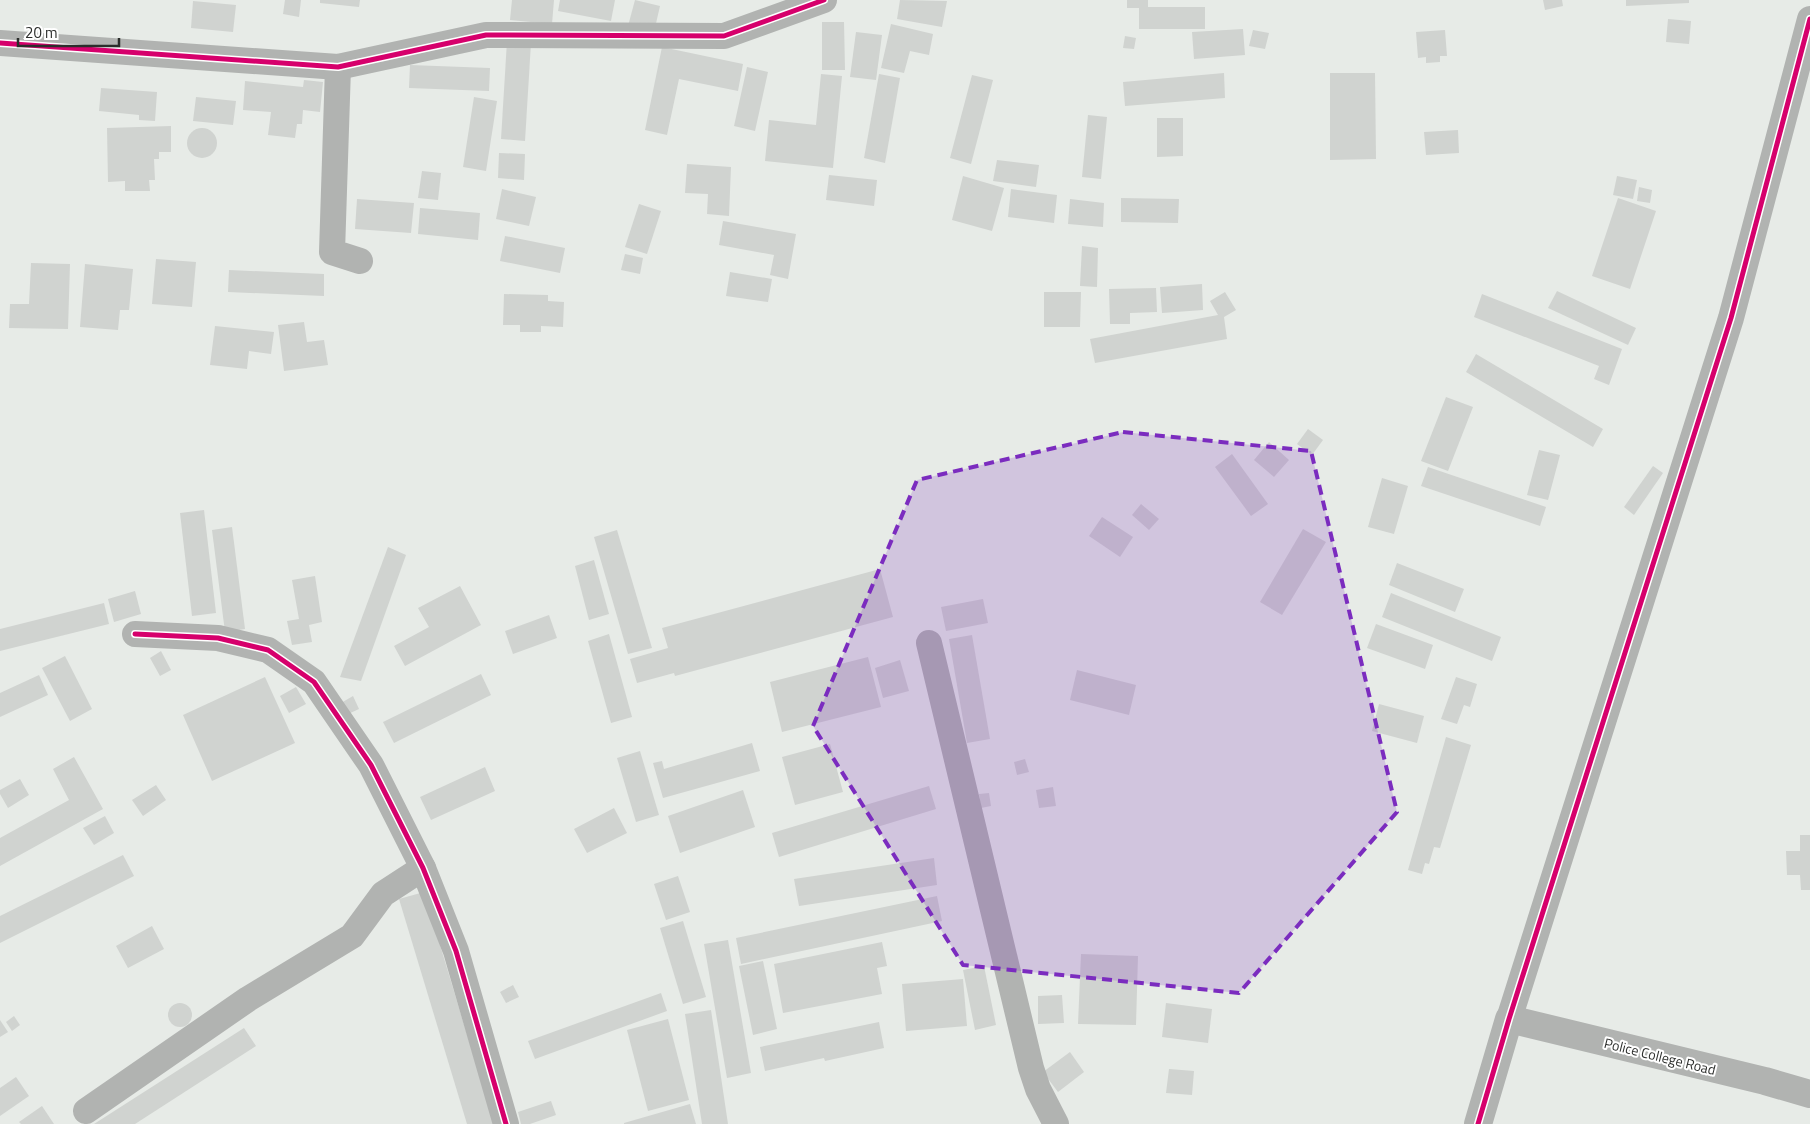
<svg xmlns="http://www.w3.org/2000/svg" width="1810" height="1124" viewBox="0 0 1810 1124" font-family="'Titillium Web',sans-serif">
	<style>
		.building { fill: #d0d3d0 }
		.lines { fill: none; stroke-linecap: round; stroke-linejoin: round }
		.minor { stroke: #b1b3b1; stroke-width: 26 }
		.tertiary { stroke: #b1b3b1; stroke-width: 28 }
		.cycleway-casing { stroke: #fff; stroke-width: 8 }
		.cycleway { stroke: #d6006c; stroke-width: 5 }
		.marked { fill: #7b2cbf; fill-opacity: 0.2; stroke: #7b2cbf; stroke-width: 4; stroke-dasharray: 10 6; stroke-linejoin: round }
		.labels { text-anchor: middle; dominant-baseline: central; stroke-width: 4; stroke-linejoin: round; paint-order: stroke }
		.street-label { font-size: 14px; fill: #2b2d2b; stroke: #fff }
	</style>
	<rect width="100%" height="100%" fill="#e7ebe7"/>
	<g class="building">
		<path d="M285,0H301L299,17L283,14Z"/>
		<path d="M320,0H360L359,7L320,3Z"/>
		<path d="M512,0H554L552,24L510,20Z"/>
		<path d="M560,0H615L611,21L558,11Z"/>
		<path d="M635,0L660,6L654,32L628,26Z"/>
		<path d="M900,0L947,1L942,27L897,19Z"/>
		<path d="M1127,0H1148V7H1205V29H1139V8H1127Z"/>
		<path d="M1543,0H1562L1563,6L1545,10Z"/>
		<path d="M1626,0H1689V3L1626,6Z"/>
		<path d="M193,1L236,5L233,32L191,28Z"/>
		<path d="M1668,19L1691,21L1689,44L1666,42Z"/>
		<path d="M822,22H844L845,70H822Z"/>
		<path d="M891,24L933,34L929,55L910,51L904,73L881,68Z"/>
		<path d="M1243,29L1245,55L1194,59L1192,32Z"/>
		<path d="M1253,30L1269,33L1265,49L1249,46Z"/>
		<path d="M1445,30L1447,56H1440V62L1426,63V57L1418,58L1416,32Z"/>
		<path d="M856,32L882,35L876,80L850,77Z"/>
		<path d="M1125,36L1136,38L1134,49L1123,48Z"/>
		<path d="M507,41L531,43L525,141L501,139Z"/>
		<path d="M662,47L743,64L738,91L679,79L667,135L645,130Z"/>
		<path d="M410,65L490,68L489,91L409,88Z"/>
		<path d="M747,67L768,72L755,131L734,126Z"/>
		<path d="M1224,73L1225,98L1125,106L1123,82Z"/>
		<path d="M1330,73H1375L1376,159L1330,160Z"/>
		<path d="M821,74L842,76L833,168L765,161L769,120L816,125Z"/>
		<path d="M879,74L900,78L885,163L864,158Z"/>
		<path d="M972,75L993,80L971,164L950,158Z"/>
		<path d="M304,80L323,82L320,112L303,110L302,124H297L295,138L268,135L271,112L243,110L245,81L303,87Z"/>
		<path d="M101,88L157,92L155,121L139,120V115L99,111Z"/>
		<path d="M196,97L236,101L233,125L193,121Z"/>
		<path d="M474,97L497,101L486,171L463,167Z"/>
		<path d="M1088,115L1107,117L1101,179L1082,177Z"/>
		<path d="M1157,118H1183V156L1157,157Z"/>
		<path d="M171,126V152H159V159H154L155,180H149L150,191H125V181L108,182L107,128Z"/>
		<circle cx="202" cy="143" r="15"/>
		<path d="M1458,130L1459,153L1426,155L1424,132Z"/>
		<path d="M499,153L525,154L524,180L498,178Z"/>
		<path d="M997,160L1039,165L1036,187L993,181Z"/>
		<path d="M687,164L731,167L729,216L707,214L708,194L685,193Z"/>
		<path d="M422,171L441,173L438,200L418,198Z"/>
		<path d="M829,175L877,180L874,206L826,200Z"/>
		<path d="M963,176L1004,188L992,231L952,220Z"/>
		<path d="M1617,176L1637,180L1633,199L1613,195Z"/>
		<path d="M1639,187L1652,190L1650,203L1637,201Z"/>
		<path d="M502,189L536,197L529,226L496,219Z"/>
		<path d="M1011,189L1057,195L1054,223L1008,217Z"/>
		<path d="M1121,198L1179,199L1178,223L1121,222Z"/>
		<path d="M1618,198L1656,211L1630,289L1592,276Z"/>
		<path d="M357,199L414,203L411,233L355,229Z"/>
		<path d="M1070,199L1104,203L1103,227L1068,224Z"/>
		<path d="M639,204L661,211L647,254L625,247Z"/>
		<path d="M420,208L480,213L478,240L418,234Z"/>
		<path d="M723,221L796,234L788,279L770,275L774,255L719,245Z"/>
		<path d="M505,236L565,248L560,273L500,261Z"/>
		<path d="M1082,246L1098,248L1097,287L1080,286Z"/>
		<path d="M625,254L643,258L640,274L621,270Z"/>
		<path d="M156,259L196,262L192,307L152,304Z"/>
		<path d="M31,263L70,264L68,329L9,328L10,304H29Z"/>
		<path d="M85,264L133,269L129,310H120L118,330L80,327Z"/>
		<path d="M229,270L324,274V296L228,292Z"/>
		<path d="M730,272L772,279L768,302L726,296Z"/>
		<path d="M1202,284L1203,310L1162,313L1160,287Z"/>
		<path d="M1156,288L1157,312L1130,313V324H1110L1109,289Z"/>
		<path d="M1557,291L1636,328L1628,345L1548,308Z"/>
		<path d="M1044,292H1081L1080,327H1044Z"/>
		<path d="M1225,292L1236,310L1224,317L1227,339L1095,363L1090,339L1218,315L1210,301Z"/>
		<path d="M504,294L548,295V301L564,302L563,327L541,326V332H520V325H503Z"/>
		<path d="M1482,294L1622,349L1609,385L1594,379L1599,366L1474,317Z"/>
		<path d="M304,322L307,342L324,340L328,365L284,371L278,325Z"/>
		<path d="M215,326L274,332L271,354L249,351L247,369L210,365Z"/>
		<path d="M1476,354L1603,429L1593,447L1466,372Z"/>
		<path d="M1446,397L1473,407L1448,471L1421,461Z"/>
		<path d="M1308,429L1323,440L1312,455L1297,444Z"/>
		<path d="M1269,442L1289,460L1274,477L1254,460Z"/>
		<path d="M1539,450L1560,455L1548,500L1527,495Z"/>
		<path d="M1232,454L1268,504L1251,516L1215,467Z"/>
		<path d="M1653,466L1663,473L1634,515L1624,507Z"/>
		<path d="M1428,467L1546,507L1540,526L1421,486Z"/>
		<path d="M1382,478L1408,486L1394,534L1368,527Z"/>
		<path d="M1141,504L1159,519L1149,530L1132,515Z"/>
		<path d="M204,510L216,613L192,616L180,513Z"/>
		<path d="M1102,517L1133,537L1120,557L1089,536Z"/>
		<path d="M232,527L245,629L225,632L212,530Z"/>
		<path d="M1303,529L1326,542L1282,615L1260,602Z"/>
		<path d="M617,530L652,648L628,654L594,537Z"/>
		<path d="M388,547L406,555L361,681L340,677Z"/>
		<path d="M594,560L609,614L589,620L575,566Z"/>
		<path d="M1397,563L1464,589L1455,612L1389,585Z"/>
		<path d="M880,569L893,617L675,676L674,673L637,683L630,659L668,648L662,628Z"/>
		<path d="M315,576L322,622L309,625L312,642L292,645L287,621L299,619L292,580Z"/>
		<path d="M460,586L481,625L405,666L394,646L429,627L418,608Z"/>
		<path d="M135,591L141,614L114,622L108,599Z"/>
		<path d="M1391,593L1501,637L1492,661L1382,617Z"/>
		<path d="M983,599L988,623L946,631L941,607Z"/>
		<path d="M104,603L109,624L0,651V629Z"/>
		<path d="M549,615L557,638L513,654L505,631Z"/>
		<path d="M1376,624L1433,645L1425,669L1367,648Z"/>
		<path d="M609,634L632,717L611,723L588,641Z"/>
		<path d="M972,635L990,739L967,743L949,639Z"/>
		<path d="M161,651L171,670L160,676L150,658Z"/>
		<path d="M65,656L92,709L70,721L42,668Z"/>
		<path d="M868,657L881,707L782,732L770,682Z"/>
		<path d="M900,660L909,691L883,698L875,668Z"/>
		<path d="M1077,670L1136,685L1129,715L1070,700Z"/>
		<path d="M481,674L491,695L394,743L383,722Z"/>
		<path d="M39,675L48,695L0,717V693Z"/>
		<path d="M265,677L295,743L212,781L183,715Z"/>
		<path d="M1456,677L1477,684L1470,707L1464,705L1457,724L1441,719Z"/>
		<path d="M296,687L306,704L289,713L280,696Z"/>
		<path d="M353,696L359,709L346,715L341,703Z"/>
		<path d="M1379,704L1424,716L1417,743L1372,731Z"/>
		<path d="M1446,737L1471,745L1440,848L1434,847L1429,864L1425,863L1422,874L1408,870Z"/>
		<path d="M752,743L760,771L663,798L653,763L662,761L664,769Z"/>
		<path d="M830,744L843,792L795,805L782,757Z"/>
		<path d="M640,751L659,815L636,822L617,758Z"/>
		<path d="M74,757L103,809L0,866V838L69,800L53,769Z"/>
		<path d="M1025,759L1029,772L1017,775L1014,762Z"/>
		<path d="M485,767L495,791L431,820L420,797Z"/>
		<path d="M20,779L29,795L8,808L0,794V790Z"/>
		<path d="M156,785L166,800L143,816L132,800Z"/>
		<path d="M929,786L936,809L779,857L772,833Z"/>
		<path d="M1053,787L1056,806L1039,808L1036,790Z"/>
		<path d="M743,790L755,827L680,853L668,816Z"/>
		<path d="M989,793L991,806L981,808L979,794Z"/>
		<path d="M614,808L627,833L587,853L574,829Z"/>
		<path d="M105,816L114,833L94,845L83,828Z"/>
		<path d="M1800,835H1810V890H1801L1800,875H1787L1786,851H1800Z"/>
		<path d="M123,855L134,876L0,943V916Z"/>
		<path d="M934,858L937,885L799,906L794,879Z"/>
		<path d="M678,876L690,912L666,920L654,884Z"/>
		<path d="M424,892L494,1124H467L399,899Z"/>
		<path d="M937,896L942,921L741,964L736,938Z"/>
		<path d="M683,921L706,997L683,1004L660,928Z"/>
		<path d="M152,926L164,949L128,968L116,946Z"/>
		<path d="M728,940L751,1073L727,1078L704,944Z"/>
		<path d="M882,942L887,966L877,968L882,994L783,1013L774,964Z"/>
		<path d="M1081,954L1138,956L1136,1025L1078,1024Z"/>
		<path d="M763,961L777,1029L753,1035L739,966Z"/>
		<path d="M984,966L996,1025L975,1030L963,970Z"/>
		<path d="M963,979L967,1026L906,1031L902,984Z"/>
		<path d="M513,985L519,997L506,1003L500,992Z"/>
		<path d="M661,993L667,1011L535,1059L528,1041Z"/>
		<path d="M1062,995L1064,1023L1038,1024V996Z"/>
		<circle cx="180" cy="1015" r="12"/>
		<path d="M1166,1003L1212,1009L1208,1043L1162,1037Z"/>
		<path d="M711,1010L728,1124H702L685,1014Z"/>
		<path d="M14,1016L20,1025L12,1031L6,1022Z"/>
		<path d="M668,1019L689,1100L648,1111L627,1030Z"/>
		<path d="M0,1020L8,1032L0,1037Z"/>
		<path d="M879,1022L884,1048L825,1061L824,1058L765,1071L760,1047Z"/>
		<path d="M244,1028L256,1046L135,1124H94Z"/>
		<path d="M1070,1052L1084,1072L1058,1092L1043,1072Z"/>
		<path d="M1169,1069L1194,1071L1192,1095L1166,1093Z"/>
		<path d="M16,1077L29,1096L0,1116V1088Z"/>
		<path d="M551,1101L556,1115L530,1124H521L518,1112Z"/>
		<path d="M690,1104L696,1124H624V1123Z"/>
		<path d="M42,1106L54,1124H21L19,1122Z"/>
	</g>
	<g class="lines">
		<g class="minor">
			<path d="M0,43L338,67L486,35L724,36L824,0"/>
			<path d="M338,67L332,252L360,261"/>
			<path d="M135,634L218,638L268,650L314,682L371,765L423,868L456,951L506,1124"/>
			<path d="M929,643L1031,1068L1038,1089L1056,1124"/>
			<path d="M1509,1019L1731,318L1810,19"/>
			<path d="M86,1111L248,999L352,936L383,894L423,868"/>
		</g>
		<path class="tertiary" d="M1478,1124L1509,1019L1765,1081L1810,1094"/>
		<defs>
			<g id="cycleway">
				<path d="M0,43L338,67L486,35L724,36L824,0"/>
				<path d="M135,634L218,638L268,650L314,682L371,765L423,868L456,951L506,1124"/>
				<path d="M1478,1124L1509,1019L1731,318L1810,19"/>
			</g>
		</defs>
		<use href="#cycleway" class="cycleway-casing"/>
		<use href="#cycleway" class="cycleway"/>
	</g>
	<path class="marked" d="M1123,432L1311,451L1397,812L1239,993L963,965L813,726L917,480Z"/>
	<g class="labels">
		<g class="street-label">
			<text transform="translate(1660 1056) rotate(14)">Police College Road</text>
		</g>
	</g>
	<path d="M18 38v8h101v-8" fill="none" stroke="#2b2d2b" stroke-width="2.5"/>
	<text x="25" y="38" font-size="15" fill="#2b2d2b" stroke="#ffffff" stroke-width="4" paint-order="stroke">20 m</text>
</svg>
